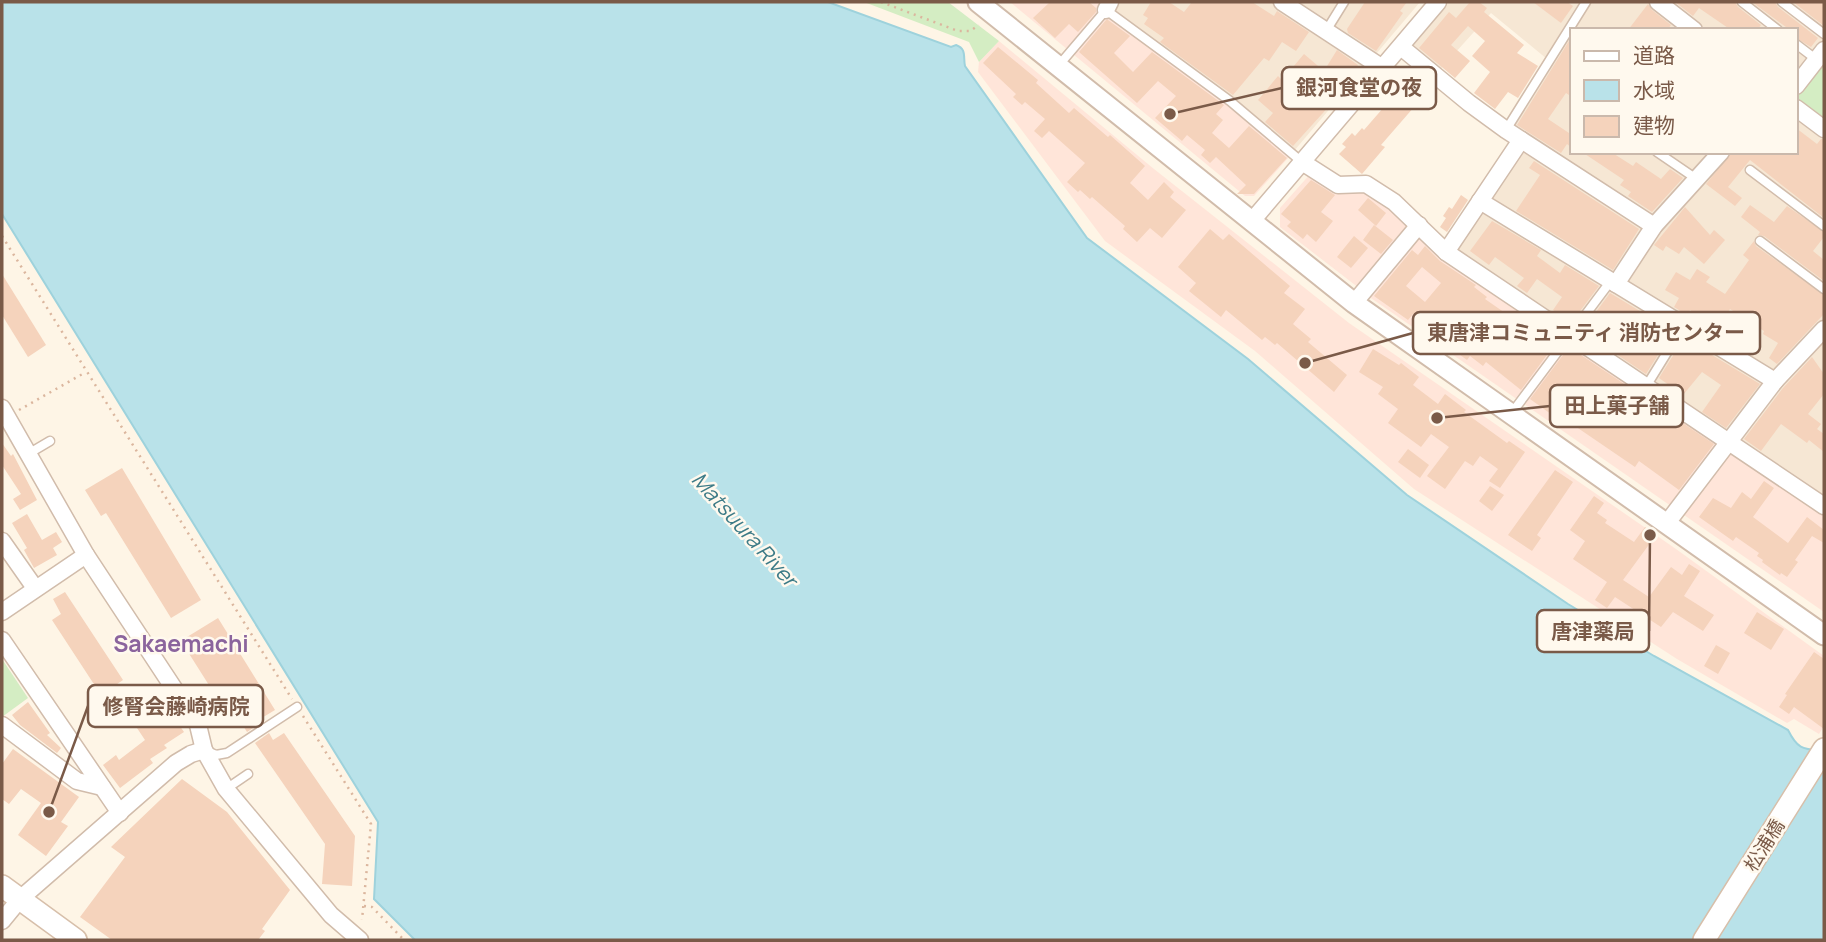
<svg xmlns="http://www.w3.org/2000/svg" width="1826" height="942" viewBox="0 0 1826 942" font-family="Manrope,'Noto Sans JP',sans-serif">
	<style>
		.residential { fill: #f6e7d4 }
		.commercial { fill: #ffe5d9 }
		.green { fill: #d4edc3 }
		.water { fill: #b9e2e9; stroke: #9ed2dc; stroke-width: 2 }
		.building { fill: #f5d3bc; fill-rule: evenodd }
		.lines { fill: none; stroke-linecap: round; stroke-linejoin: round }
		.service-casing { stroke: #d1bcab; stroke-width: 11 }
		.minor-casing { stroke: #d1bcab; stroke-width: 19 }
		.tertiary-casing { stroke: #d1bcab; stroke-width: 23 }
		.secondary-casing { stroke: #d7bfaa; stroke-width: 24 }
		.path { stroke: #dbb69e; stroke-width: 2.5; stroke-dasharray: 2 5; stroke-linecap: butt }
		.service { stroke: #fff; stroke-width: 8 }
		.minor { stroke: #fff; stroke-width: 16 }
		.tertiary { stroke: #fff; stroke-width: 19 }
		.secondary { stroke: #fff; stroke-width: 21 }
		.labels { text-anchor: middle; dominant-baseline: central; stroke-width: 5; stroke-linejoin: round; paint-order: stroke }
		.street-label { font-size: 19px; fill: #7a5a48; stroke: #fff9ee }
		.water-label { font-size: 21px; font-style: italic; fill: #3d7b87; stroke: #fff9ee }
		.quarter-label { font-size: 23px; font-weight: bold; fill: #8b649d; stroke: #fff9ee }
		.leader { fill: none; stroke: #7a5a48; stroke-width: 2.5 }
		.callout-dot { fill: #7a5a48; stroke: #fff9ee; stroke-width: 2.5 }
		.callout { fill: #fff9ee; stroke: #7a5a48; stroke-width: 2.5 }
		.callout-label { font-size: 21px; text-anchor: middle; font-weight: bold; fill: #7a5a48 }
	</style>
	<rect width="100%" height="100%" fill="#fef5e6"/>
	<g class="residential">
		<path d="M1114,2H1420L1294,151L1110,10Z"/>
		<path d="M1449,2H1652L1688,30H1572V152H1796V116L1824,138V498L1452,251L1525,138L1505,125L1547,59L1491,13L1437,73L1408,49Z"/>
		<path d="M1666,2H1824V41L1796,80V30H1702Z"/>
	</g>
	<g class="commercial">
		<path d="M1010,2H1106L1102,9L1228,103L1289,157L1254,196H1245Z"/>
		<path d="M999,41L1154,169L1349,323L1676,549L1824,656V726L1819,734L1794,719L1787,723L1677,659L1414,489L1255,351L1105,241L978,72L979,62Z"/>
		<path d="M1312,172L1370,190L1411,225L1359,288L1280,227V208Z"/>
		<path d="M1421,233L1824,511V612L1368,296Z"/>
	</g>
	<g class="green">
		<path d="M864,2H948L999,41L979,62L969,42Z"/>
		<path d="M1824,58V118L1798,100V92Z"/>
		<path d="M2,659L28,698L2,717Z"/>
	</g>
	<path class="water" d="M2,2H828L951,47L956,45C967,49 963,57 965,66L1087,238L1248,359L1407,495L1568,604L1654,656L1788,730C1798,750 1803,749 1824,751V940H415L374,899L378,822L2,214Z"/>
	<g class="building">
		<path d="M1050,2H1089L1096,8V12L1078,32L1069,24L1055,38L1033,18Z"/>
		<path d="M1151,2H1169L1184,12L1192,2H1252L1274,16L1277,11L1309,32L1296,51L1282,42L1269,61L1264,58L1233,95L1160,42L1164,38L1144,24L1148,18L1143,15Z"/>
		<path d="M1365,2H1407L1400,11L1403,13L1376,51L1348,33L1347,29Z"/>
		<path d="M1470,2H1479L1487,8L1484,12L1524,45L1517,53L1538,66L1518,98L1508,92L1495,109L1474,93L1490,72L1472,56L1485,41L1468,26L1451,45L1470,61L1455,78L1419,48L1449,12L1456,18Z"/>
		<path d="M1533,2H1567L1573,6L1561,23Z"/>
		<path d="M1675,2H1735L1738,7L1761,25L1757,30H1731L1699,8L1693,16Z"/>
		<path d="M1752,2H1775L1778,7L1818,38L1811,47L1796,38V30H1790Z"/>
		<path d="M1793,2H1824V26Z"/>
		<path d="M1648,4L1652,10L1671,25L1667,30H1628Z"/>
		<path d="M1106,20H1108L1130,36L1114,53L1133,72L1152,52L1224,105L1216,114L1223,120L1212,133L1229,148L1249,126L1287,158L1254,194H1237L1246,185L1216,157L1210,163L1201,155L1205,150L1187,135L1182,141L1155,118L1176,96L1158,81L1137,103L1079,52Z"/>
		<path d="M1572,36V97L1566,93L1548,119L1572,135V148L1567,144L1561,153L1517,125Z"/>
		<path d="M998,47L1038,80L1036,83L1069,113L1074,108L1108,137L1110,135L1145,166L1130,183L1148,200L1164,182L1174,192L1170,197L1186,210L1162,238L1150,228L1137,242L1123,229L1125,226L1092,197L1090,199L1080,190L1078,192L1067,182L1085,163L1049,131L1042,138L1034,131L1045,119L1025,102L1022,105L1013,97L1016,94L983,63Z"/>
		<path d="M1337,50L1358,65L1342,92L1293,146L1265,122L1273,113L1258,100L1278,76L1282,80L1304,54L1324,71Z"/>
		<path d="M1404,84L1421,99L1381,145L1385,147L1362,174L1339,154L1346,147L1342,144L1352,133L1355,136L1362,128L1364,130Z"/>
		<path d="M1796,128L1817,144L1821,139H1824V218L1750,160L1728,187L1742,198L1735,206L1706,184L1732,152H1796Z"/>
		<path d="M1582,152H1611L1633,166L1636,162L1661,179L1670,169L1683,178L1652,212L1628,196L1631,192L1620,185L1624,180Z"/>
		<path d="M1534,161L1639,229L1613,270L1516,211L1540,175L1529,168Z"/>
		<path d="M1311,180L1335,195L1321,212L1333,221L1316,242L1307,234L1303,239L1287,226L1291,222L1281,214Z"/>
		<path d="M1461,195L1468,200L1447,232L1440,227L1446,218L1443,216L1449,207L1452,209Z"/>
		<path d="M1368,198L1386,213L1376,226L1358,210Z"/>
		<path d="M1750,205L1774,222L1787,206L1824,232V237L1813,251L1824,260V281L1764,236L1758,235L1760,232L1741,217Z"/>
		<path d="M1685,207L1710,235L1714,230L1725,240L1704,264L1684,247L1679,254L1666,246L1663,251L1654,245Z"/>
		<path d="M1492,221L1541,250L1537,256L1560,273L1565,265L1599,286L1571,323L1553,310L1562,297L1537,279L1527,293L1517,286L1524,278L1495,257L1489,265L1470,251Z"/>
		<path d="M1374,225L1393,240L1381,254L1363,240Z"/>
		<path d="M1210,229L1223,240L1229,234L1290,286L1284,293L1305,309L1293,324L1311,339L1308,342L1347,375L1334,392L1277,343L1275,345L1265,337L1262,340L1226,310L1221,317L1189,291L1196,283L1178,267Z"/>
		<path d="M1354,236L1368,248L1351,268L1337,257Z"/>
		<path d="M1754,241L1756,246L1824,295V314L1777,364L1769,358L1778,343L1763,334L1764,331L1730,309L1724,319L1711,311L1705,320L1690,310L1687,315L1674,307L1679,298L1665,290L1676,272L1690,280L1697,269L1710,277L1706,282L1725,294L1749,260L1743,255Z"/>
		<path d="M1425,246L1440,261L1476,285L1474,287L1487,297L1485,299L1508,315L1509,313L1548,340L1551,335L1558,340L1521,390L1486,362L1483,366L1470,356L1467,360L1456,352L1458,348L1445,338L1449,333L1431,319L1426,325L1413,314L1408,320L1374,296L1412,250L1418,255ZM1422,267L1441,283L1425,302L1406,286Z"/>
		<path d="M2,274L46,345L28,357L2,315Z"/>
		<path d="M1610,293L1673,331L1646,374L1582,331Z"/>
		<path d="M1684,338L1760,384L1726,428L1702,412L1721,385L1702,372L1683,395L1659,378Z"/>
		<path d="M1569,347L1714,444L1679,490L1639,461L1635,467L1572,424L1569,427L1530,399Z"/>
		<path d="M1373,349L1399,365L1401,363L1419,377L1413,385L1438,404L1445,394L1466,410L1464,412L1507,443L1509,441L1525,452L1500,488L1489,481L1498,469L1480,456L1473,466L1465,461L1445,489L1427,476L1449,447L1431,434L1421,447L1388,423L1398,409L1378,394L1383,387L1359,372Z"/>
		<path d="M1812,357L1824,374V394L1808,414L1821,424L1817,429L1824,434V452L1809,440L1807,443L1781,424L1761,451L1744,439L1783,388Z"/>
		<path d="M2,443L11,456L13,454L37,500L20,510L13,499L21,494L2,465Z"/>
		<path d="M1408,449L1429,465L1420,478L1398,462Z"/>
		<path d="M122,468L201,600L171,618L106,513L101,516L85,490Z"/>
		<path d="M1555,470L1573,482L1537,535L1541,538L1532,551L1508,535Z"/>
		<path d="M1764,481L1774,488L1753,517L1788,543L1807,517L1824,530V543L1812,536L1795,560L1798,562L1787,577L1781,573L1780,575L1762,562L1763,560L1757,556L1759,553L1736,537L1733,541L1699,517L1713,498L1731,508L1742,492L1751,499Z"/>
		<path d="M1490,486L1504,495L1492,511L1479,501Z"/>
		<path d="M1594,496L1604,503L1597,513L1607,520L1605,523L1634,542L1645,527L1656,535L1623,580L1649,597L1671,567L1682,575L1689,564L1700,571L1684,596L1714,615L1703,631L1673,612L1661,627L1615,597L1607,608L1595,600L1607,582L1573,559L1585,541L1570,530Z"/>
		<path d="M27,514L42,540L56,532L62,542L53,548L57,555L34,568L24,550L27,548L12,523Z"/>
		<path d="M65,592L123,680L101,695L52,620L61,614L53,599Z"/>
		<path d="M1757,612L1784,629L1771,650L1744,633Z"/>
		<path d="M218,618L275,710L260,719L262,722L247,732L237,716L231,720L188,652L194,648L187,637Z"/>
		<path d="M1716,645L1730,653L1718,674L1704,666Z"/>
		<path d="M1814,652L1824,659V729L1794,707L1789,714L1779,707L1787,695L1785,694Z"/>
		<path d="M28,702L50,733L47,735L61,748L57,753L20,725L12,715Z"/>
		<path d="M164,703L184,732L164,745L167,748L150,759L153,763L120,788L103,765L116,755L119,760L145,740L133,722Z"/>
		<path d="M269,733L273,740L284,733L355,836L352,886L322,884L325,844L255,743Z"/>
		<path d="M13,749L79,797L61,822L68,826L46,856L18,835L41,803L21,789L9,804L2,799V764Z"/>
		<path d="M182,779L227,812L290,890L262,929L265,931L258,940H112L80,917L125,857L111,847Z"/>
	</g>
	<g class="lines">
		<defs>
			<g id="service">
				<path d="M1742,2L1778,30"/>
				<path d="M1782,2L1824,34"/>
				<path d="M1326,31L1344,2"/>
				<path d="M1796,44L1817,60"/>
				<path d="M1059,65L1106,10L1230,101L1302,162"/>
				<path d="M1506,130L1586,2"/>
				<path d="M1657,152L1698,180"/>
				<path d="M1750,170L1824,226"/>
				<path d="M1760,241L1824,289"/>
				<path d="M1647,385L1684,325"/>
				<path d="M1511,414L1610,282"/>
				<path d="M28,454L50,441"/>
				<path d="M207,751L216,755L227,753L297,707"/>
				<path d="M226,789L248,774"/>
			</g>
			<g id="minor">
				<path d="M1282,2L1381,67"/>
				<path d="M1658,2L1694,30"/>
				<path d="M1106,10L1110,2"/>
				<path d="M1401,47L1469,103L1506,130L1654,226"/>
				<path d="M1796,86L1824,50"/>
				<path d="M1796,108L1824,129"/>
				<path d="M1302,162L1338,185L1366,184L1394,202L1446,252L1824,506"/>
				<path d="M1480,201L1775,381"/>
				<path d="M1251,222L1438,2"/>
				<path d="M1446,252L1521,140"/>
				<path d="M1616,284L1654,226L1721,152"/>
				<path d="M1354,303L1419,225"/>
				<path d="M2,408L86,555L198,725L204,750L226,789L331,915L360,940"/>
				<path d="M1667,523L1775,381L1824,329"/>
				<path d="M2,541L35,588"/>
				<path d="M2,612L86,555"/>
				<path d="M2,640L120,813"/>
				<path d="M2,725L77,781L102,787"/>
				<path d="M2,921L20,899L176,763L191,754L204,750"/>
			</g>
			<path id="tertiary" d="M978,2L1354,303L1824,635"/>
			<g id="secondary">
				<path d="M2,886L76,940"/>
				<path d="M1704,940L1824,749"/>
			</g>
		</defs>
		<use href="#service" class="service-casing"/>
		<use href="#minor" class="minor-casing"/>
		<use href="#tertiary" class="tertiary-casing"/>
		<use href="#secondary" class="secondary-casing"/>
		<g class="path">
			<path d="M881,2L958,31H970L979,25"/>
			<path d="M2,236L292,699"/>
			<path d="M19,410L86,372"/>
			<path d="M303,716L371,824L362,920"/>
			<path d="M364,906L372,907L404,940"/>
		</g>
		<use href="#service" class="service"/>
		<use href="#minor" class="minor"/>
		<use href="#tertiary" class="tertiary"/>
		<use href="#secondary" class="secondary"/>
	</g>
	<g class="labels">
		<g class="street-label">
			<text transform="translate(1764 845) rotate(-58)">松浦橋</text>
		</g>
		<g class="water-label">
			<text transform="translate(745 529) rotate(48)">Matsuura River</text>
		</g>
		<g class="quarter-label">
			<text x="181" y="643">Sakaemachi</text>
		</g>
	</g>
	<path class="leader" d="M1170 114L1282 88M1305 363L1413 333M1437 418L1550 406M1650 535L1649 631M49 812L88 706"/>
	<g class="callout-dot">
		<circle cx="1170" cy="114" r="7"/>
		<circle cx="1305" cy="363" r="7"/>
		<circle cx="1437" cy="418" r="7"/>
		<circle cx="1650" cy="535" r="7"/>
		<circle cx="49" cy="812" r="7"/>
	</g>
	<g class="callout">
		<rect x="1282" y="67" width="154" height="42" rx="7"/>
		<rect x="1413" y="312" width="347" height="42" rx="7"/>
		<rect x="1550" y="385" width="133" height="42" rx="7"/>
		<rect x="1537" y="610" width="112" height="42" rx="7"/>
		<rect x="88" y="685" width="175" height="42" rx="7"/>
	</g>
	<g class="callout-label">
		<text x="1359" y="95">銀河食堂の夜</text>
		<text x="1586" y="340">東唐津コミュニティ 消防センター</text>
		<text x="1617" y="413">田上菓子舗</text>
		<text x="1593" y="639">唐津薬局</text>
		<text x="176" y="714">修腎会藤崎病院</text>
	</g>
	<rect width="1826" height="942" fill="none" stroke="#7a5a48" stroke-width="7"/>
	<rect x="1570" y="28" width="228" height="126" fill="#fff9ee" stroke="#cab9ac" stroke-width="2"/>
	<rect x="1584" y="51" width="35" height="10" fill="#ffffff" stroke="#cab9ac" stroke-width="2"/>
	<text x="1633" y="63" font-size="21" fill="#7a5a48">道路</text>
	<rect x="1584" y="80" width="35" height="21" fill="#b9e2e9" stroke="#cab9ac" stroke-width="2"/>
	<text x="1633" y="98" font-size="21" fill="#7a5a48">水域</text>
	<rect x="1584" y="116" width="35" height="21" fill="#f5d3bc" stroke="#cab9ac" stroke-width="2"/>
	<text x="1633" y="133" font-size="21" fill="#7a5a48">建物</text>
</svg>
